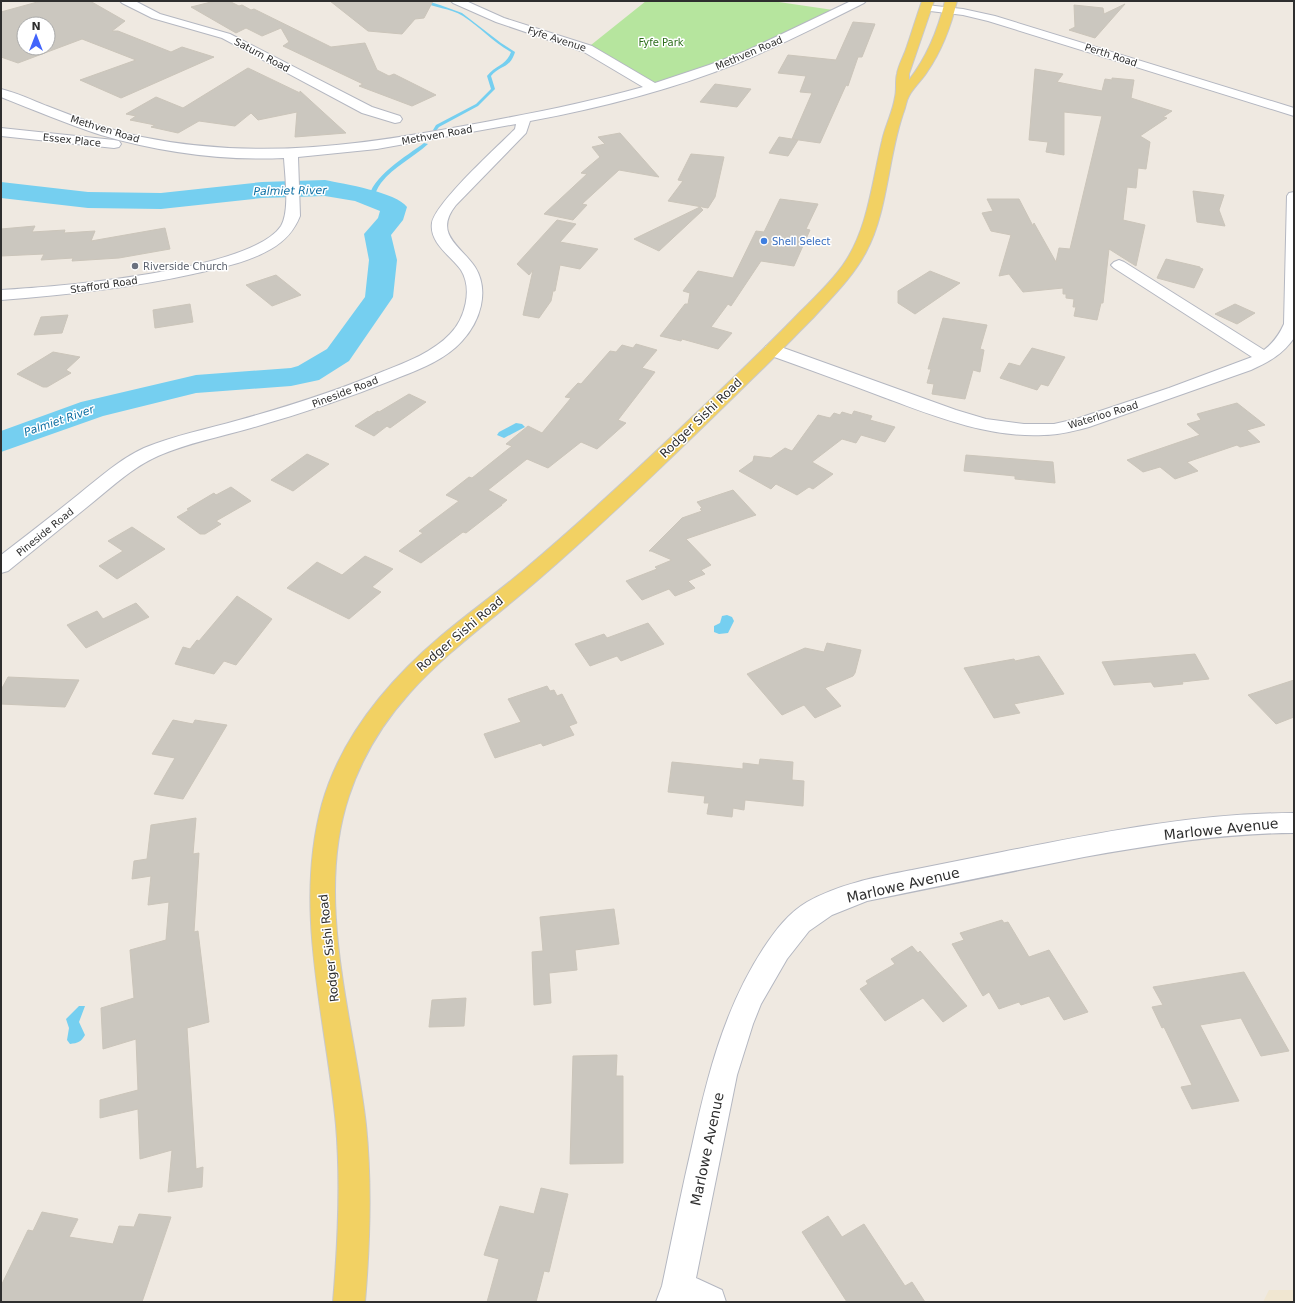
<svg xmlns="http://www.w3.org/2000/svg" width="1295" height="1303" viewBox="0 0 1295 1303" font-family="'DejaVu Sans',sans-serif">
	<style>
		.education { fill: #f0e6d1 }
		.green { fill: #b6e59e }
		.water { fill: #75cff0 }
		.lines { fill: none; stroke-linecap: round; stroke-linejoin: round }
		.stream { fill: #75cff0; fill-rule: evenodd }
		.river { fill: #75cff0; fill-rule: evenodd }
		.building { fill: #cbc7bf; stroke: #cbc5ba; fill-rule: evenodd }
		.minor-casing { stroke: #b4b7c1; stroke-width: 2 }
		.major-casing { stroke: #c9c9c9; stroke-width: 2 }
		.minor { fill: #fff; fill-rule: evenodd }
		.major { fill: #f2d163; fill-rule: evenodd }
		.shop-dot { fill: #3f7fe0; stroke: #fff; stroke-width: 1.5 }
		.worship-dot { fill: #6b7280; stroke: #fff; stroke-width: 1.5 }
		.labels { text-anchor: middle; dominant-baseline: central; stroke-width: 3; stroke-linejoin: round; paint-order: stroke }
		.far-street-label { font-size: 10px; fill: #2e2e2e; stroke: #fff }
		.far-park-label { font-size: 10px; fill: #2c6e1b; stroke: #fff }
		.far-shop-label { font-size: 10px; fill: #366cbe; stroke: #fff; text-anchor: start }
		.far-worship-label { font-size: 10px; fill: #5b616d; stroke: #fff; text-anchor: start }
		.far-water-label { font-size: 11px; font-style: italic; fill: #0d6fa3; stroke: #fff }
		.street-label { font-size: 12px; fill: #2e2e2e; stroke: #fff }
		.near-street-label { font-size: 14px; fill: #2e2e2e; stroke: #fff }
	</style>
	<rect width="100%" height="100%" fill="#efe9e1"/>
	<path class="education" d="M1269,1290H1294V1302H1263Z"/>
	<path class="green" d="M646,1H772L840,11L759,50L651,87L586,49Z"/>
	<g class="water">
		<path d="M516,423L522,424L525,427L504,438L497,435L499,432Z"/>
		<path d="M727,615L732,617L734,621L728,633L719,634L714,632V626L720,623L722,616Z"/>
		<path d="M79,1006H85L79,1022L85,1035C81,1042 78,1043 70,1044L67,1040L69,1028L66,1019Z"/>
	</g>
	<g class="lines">
		<g class="stream">
			<path d="M421,1H427L440,5L462,13L501,43L515,52C510,69 500,65 491,76L495,89L478,106L439,127L436,131H435L433,130L436,125L476,104L491,89L487,76C495,65 506,66 511,52C493,42 480,27 463,16C450,8 434,8 421,1Z"/>
			<path d="M424,143L428,144C413,158 394,166 381,183C377,188 375,194 373,200H369C369,178 408,155 424,143Z"/>
		</g>
		<path class="river" d="M325,180C344,184 396,192 407,207L403,220L391,235L397,260L393,297L349,361L319,380L291,386L196,393L103,416L1,452V431L81,402L196,375L291,368L298,366L327,349L365,297L369,260L364,234L378,218L380,211L355,201L325,196L262,198L161,209L88,208L1,198V182L88,192L161,193L262,182Z"/>
	</g>
	<g class="building">
		<path d="M41,1H90L125,21L112,31H118L171,52L182,47L214,57L121,98L80,80L136,60L82,39L18,63L1,57V12ZM24,24H48V48H24Z"/>
		<path d="M215,1H229L239,6L242,5L251,10L254,9L331,47L365,43L377,70L389,76L394,74L436,95L412,106L359,86L363,84L283,46L289,42L281,28L262,36L246,28L236,33L191,7Z"/>
		<path d="M330,1H433L424,18L415,19L402,34L368,31Z"/>
		<path d="M1125,4L1095,38L1069,30L1075,27L1074,5L1103,8L1104,14Z"/>
		<path d="M853,22L875,24L862,57H858L848,86L846,85L820,143L792,139L812,93L800,92L806,76L778,73L788,55L836,60Z"/>
		<path d="M248,68L300,93V91L346,133L295,137L297,112L258,120L251,113L235,126L199,121L178,133L151,127L155,125L130,120L136,116L126,114L156,97L183,108Z"/>
		<path d="M1035,69L1063,74L1057,82L1102,91L1105,79L1112,80V78L1134,80L1131,98L1172,111L1163,117L1167,118L1140,136L1150,142L1146,169L1138,168L1136,188L1127,187L1123,220L1145,225L1136,266L1109,249L1103,303H1101L1097,320L1074,316L1076,307H1073L1074,299L1066,298V294H1063V288L1023,292L1009,274L999,276L1011,235L991,231L982,213L993,211L987,199H1019L1033,226L1034,223L1056,262L1059,248L1070,249L1102,116L1064,112V155L1046,152L1048,142L1029,140Z"/>
		<path d="M715,84L751,89L737,107L700,102Z"/>
		<path d="M620,133L659,177L619,170L582,204L587,205L573,220L544,214L587,174L581,173L600,157L592,147L605,144L598,137Z"/>
		<path d="M779,137L798,140L788,156L769,153Z"/>
		<path d="M691,154L724,157L715,197L708,208L668,201L683,181L678,180Z"/>
		<path d="M1193,191L1224,195L1219,210L1225,226L1197,222Z"/>
		<path d="M780,199L818,204L806,229L810,230L794,266L761,261L731,306L728,304L711,327L732,333L718,349L682,339L681,341L660,336L685,304H688L690,293L683,291L698,271L733,278L756,231L764,232Z"/>
		<path d="M700,207L703,210L659,251L634,239Z"/>
		<path d="M557,220L576,224L560,242L598,249L580,269L560,265L555,291H553L551,301L539,318L523,315L533,270L529,275L517,264Z"/>
		<path d="M35,226L32,232L65,230L64,233L95,231L91,241L165,228L170,249L119,258L72,261L73,258L41,260L44,254L1,256V229Z"/>
		<path d="M1166,259L1200,267V268L1203,269L1194,288L1157,278Z"/>
		<path d="M930,271L960,283L915,314L898,303V291Z"/>
		<path d="M276,275L301,295L272,306L246,285Z"/>
		<path d="M190,304L193,322L155,328L153,310Z"/>
		<path d="M1235,304L1255,313L1237,324L1215,314Z"/>
		<path d="M68,315L62,333L34,335L41,317Z"/>
		<path d="M943,318L987,325L980,349L984,350L980,372L973,370L965,399L932,394L934,384L927,383L931,369H928Z"/>
		<path d="M636,344L657,350L642,368L655,372L618,420L626,423L597,449L581,442L548,468L527,459L488,490L507,500L501,505H502L466,533L463,532L421,563L399,551L423,533L419,531L459,501L446,495L469,477L472,478L512,446L506,444L528,426L542,433L571,398L565,397L578,383L581,384L610,351L616,352L622,345L633,348Z"/>
		<path d="M1032,348L1065,357L1048,386L1041,384L1037,390L1000,378L1009,363L1020,366Z"/>
		<path d="M53,352L80,357L66,370L71,373L47,387H43L17,374Z"/>
		<path d="M409,394L426,402L390,428L387,426L374,436L355,426L378,411L379,412Z"/>
		<path d="M1237,403L1265,425L1247,430L1260,442L1240,447L1237,445L1187,462L1198,471L1175,479L1160,467L1143,472L1127,460L1200,435L1187,424L1201,420L1197,414Z"/>
		<path d="M854,411L872,416L870,420L895,427L885,442L861,435L856,443L842,439L812,462L833,474L813,489L809,487L797,495L776,484L771,489L739,471L753,461L754,456L771,458L785,448L792,451L818,415L830,418L834,413L840,415L842,412L852,415Z"/>
		<path d="M307,454L329,464L293,491L271,480Z"/>
		<path d="M966,455L1053,462L1055,483L1015,479V476L964,471Z"/>
		<path d="M231,487L251,501L216,521L221,524L205,534H200L177,517L189,510L187,509L214,493L216,495Z"/>
		<path d="M733,490L756,515L686,539L711,565L701,570L705,574L688,581L695,588L675,596L669,589L642,600L626,581L657,569L655,567L672,560L651,551H649L682,518L702,511L700,509L702,508L697,502Z"/>
		<path d="M132,527L165,549L117,579L99,566L123,551L108,541Z"/>
		<path d="M365,556L393,569L372,587L381,592L349,619L287,588L317,562L342,575Z"/>
		<path d="M237,596L272,619L236,665L224,661L214,674L175,664L183,647L190,649L197,640L199,641Z"/>
		<path d="M136,603L149,617L86,648L67,625L97,611L103,619Z"/>
		<path d="M648,623L664,644L621,661L617,656L590,666L575,644L604,634L607,638Z"/>
		<path d="M827,643L861,650L855,673L853,676L825,688L841,706L815,718L804,705L782,715L747,674L805,648L824,652Z"/>
		<path d="M1195,654L1209,679L1182,682L1183,684L1154,687L1151,682L1114,685L1102,662Z"/>
		<path d="M1039,656L1064,694L1014,704L1020,713L994,718L964,668L1014,659L1015,661Z"/>
		<path d="M8,677L53,679L79,680L65,707L1,704V690Z"/>
		<path d="M1294,680V717L1276,724L1248,695Z"/>
		<path d="M547,686L550,691L554,690L557,696L562,694L577,723L569,726L574,735L543,746L541,743L495,758L484,734L521,722L508,699Z"/>
		<path d="M173,720L193,724L195,720L227,725L183,799L154,794L175,758L152,754Z"/>
		<path d="M760,759L793,762L792,780L804,781L803,806L745,800L744,810L733,808L732,817L707,814L709,803H704L705,796L668,792L672,762L743,769V763L759,765Z"/>
		<path d="M196,818L193,854L199,853L194,932L198,931L209,1022L187,1028L196,1169L203,1167L202,1187L168,1192L172,1150L140,1159L138,1109L100,1118V1100L138,1090L136,1039L103,1049L101,1008L134,998L130,950L166,940L169,902L148,905L151,876L132,879L134,861L147,859L151,825Z"/>
		<path d="M614,909L619,944L575,950L577,970L549,973L551,1003L534,1005L532,952L543,951L540,917Z"/>
		<path d="M1002,920L1004,923L1008,922L1029,957L1049,950L1088,1012L1064,1020L1049,996L1021,1005L1019,1002L999,1009L989,992L983,996L952,944L964,940L960,933Z"/>
		<path d="M912,946L918,953L920,951L967,1006L943,1022L923,998L885,1021L860,989L868,984L866,981L895,964L891,959Z"/>
		<path d="M1244,972L1289,1051L1261,1056L1241,1018L1200,1025L1239,1101L1192,1109L1181,1087L1192,1085L1164,1027L1162,1028L1152,1007L1163,1005L1153,987Z"/>
		<path d="M466,998L464,1026L429,1027L432,1000Z"/>
		<path d="M617,1055L616,1076H623V1163L570,1164L573,1056Z"/>
		<path d="M541,1188L568,1194L549,1272L544,1271L536,1302H487L499,1259L484,1255L500,1206L534,1214Z"/>
		<path d="M42,1212L78,1219L69,1237L113,1244L119,1226L134,1227L139,1214L171,1217L142,1302H1V1286L28,1230L33,1231Z"/>
		<path d="M828,1216L842,1237L864,1224L905,1286L912,1282L925,1302H847L802,1232Z"/>
	</g>
	<g class="lines">
		<defs>
			<g id="minor">
				<path d="M120,1H135L160,14L230,34L372,107L400,116L402,119L400,122L395,123L362,113L222,38L152,18L122,3Z"/>
				<path d="M451,1H466L504,18L592,46L655,83L709,65L746,51L851,1H866L864,3C822,24 781,45 738,63C671,90 600,108 530,121L526,133L456,205C433,234 460,245 475,267C490,291 480,322 462,341C445,360 418,370 395,379C348,398 300,414 251,428C220,437 187,443 158,456C133,467 113,486 92,503C64,526 36,548 8,571L1,573V555C27,535 53,515 79,494C100,477 120,459 144,448C175,435 208,429 239,420C289,406 337,391 384,371C407,362 433,352 450,334C465,319 473,289 461,270C451,256 429,243 432,223C435,203 498,146 515,129L516,124L377,149L298,157L300,216C294,231 285,241 271,249C247,263 219,268 193,274C130,288 66,295 1,300V290C56,287 251,271 281,226C290,211 285,176 284,158C223,161 159,152 101,135C67,124 34,110 1,97V89C17,93 32,100 47,106C78,118 109,130 142,137C255,160 357,146 469,125C528,114 586,103 643,87L584,52L496,22L453,3Z"/>
				<path d="M926,5L963,9L995,16L1294,108V116L988,21L963,15L922,10L920,8L922,6Z"/>
				<path d="M1,128L114,140L119,141L121,144L119,147L114,148L1,136Z"/>
				<path d="M1294,192V338C1283,354 1269,362 1251,370L1089,427C1074,431 1059,435 1044,435C988,438 934,416 883,397C844,382 805,368 766,354L764,350L766,346L772,345L778,346L956,410L986,419L1024,424H1054L1076,419L1169,388L1252,357L1114,268L1111,265L1114,262L1119,260L1124,262L1264,350C1274,342 1279,335 1284,324L1287,196L1289,193Z"/>
				<path d="M1294,813V833C1223,833 1153,845 1084,857C1012,871 940,886 867,901L832,915L809,931L787,959L761,1004L753,1024L737,1075L696,1278L722,1290L726,1302H656L662,1286C672,1239 681,1193 692,1146C707,1077 724,1009 763,949C775,931 788,913 807,902C839,884 876,877 912,870C942,864 972,858 1002,852C1098,833 1196,813 1294,813Z"/>
			</g>
			<path id="major" d="M922,1H934L909,74V80C927,57 938,30 945,1H957C951,26 942,50 927,72C922,80 913,88 909,96C906,101 906,106 904,111C888,155 888,212 866,252C853,277 832,297 813,318C793,338 773,359 753,378C683,447 613,515 539,579C462,646 383,693 349,796C314,900 354,1019 366,1125C372,1184 370,1243 365,1302H333C338,1243 341,1184 336,1125C326,1018 293,910 322,804C341,737 389,680 441,636C468,613 498,592 525,569C596,509 663,445 730,381C754,358 778,335 801,311C816,296 831,282 843,265C868,230 872,182 882,141C885,126 893,112 895,97C897,89 895,81 897,74C898,67 902,59 905,52C911,35 916,18 922,1Z"/>
		</defs>
		<use href="#minor" class="minor-casing"/>
		<use href="#major" class="major-casing"/>
		<use href="#minor" class="minor"/>
		<use href="#major" class="major"/>
	</g>
	<circle class="shop-dot" cx="764" cy="241" r="4"/>
	<circle class="worship-dot" cx="135" cy="266" r="4"/>
	<g class="labels">
		<g class="far-street-label">
			<text transform="translate(557 39) rotate(18)">Fyfe Avenue</text>
			<text transform="translate(749 53) rotate(-23)">Methven Road</text>
			<text transform="translate(262 55) rotate(28)">Saturn Road</text>
			<text transform="translate(1111 55) rotate(18)">Perth Road</text>
			<text transform="translate(105 129) rotate(17)">Methven Road</text>
			<text transform="translate(437 135) rotate(-10)">Methven Road</text>
			<text transform="translate(72 140) rotate(6)">Essex Place</text>
			<text transform="translate(104 285) rotate(-8)">Stafford Road</text>
			<text transform="translate(345 392) rotate(-21)">Pineside Road</text>
			<text transform="translate(1103 415) rotate(-17)">Waterloo Road</text>
			<text transform="translate(45 532) rotate(-39)">Pineside Road</text>
		</g>
		<g class="far-park-label">
			<text x="661" y="42">Fyfe Park</text>
		</g>
		<g class="far-shop-label">
			<text x="772" y="241">Shell Select</text>
		</g>
		<g class="far-worship-label">
			<text x="143" y="266">Riverside Church</text>
		</g>
		<g class="far-water-label">
			<text transform="translate(290 191) rotate(-1)">Palmiet River</text>
			<text transform="translate(59 421) rotate(-19)">Palmiet River</text>
		</g>
		<g class="street-label">
			<text transform="translate(701 418) rotate(-44)">Rodger Sishi Road</text>
			<text transform="translate(460 634) rotate(-40)">Rodger Sishi Road</text>
			<text transform="translate(329 948) rotate(-96)">Rodger Sishi Road</text>
		</g>
		<g class="near-street-label">
			<text transform="translate(1221 829) rotate(-6)">Marlowe Avenue</text>
			<text transform="translate(903 885) rotate(-13)">Marlowe Avenue</text>
			<text transform="translate(707 1149) rotate(-78)">Marlowe Avenue</text>
		</g>
	</g>
	<rect width="1295" height="1303" fill="none" stroke="#2e2e2e" stroke-width="4"/>
	<g transform="translate(36 36)"><circle r="19" fill="#ffffff" stroke="#ababab"/>
	<path d="M0-3L7 15L0 10L-7 15Z" fill="#4264fb"/>
	<text y="-6" font-size="11" font-weight="bold" text-anchor="middle" fill="#2e2e2e">N</text>
	</g>
</svg>
